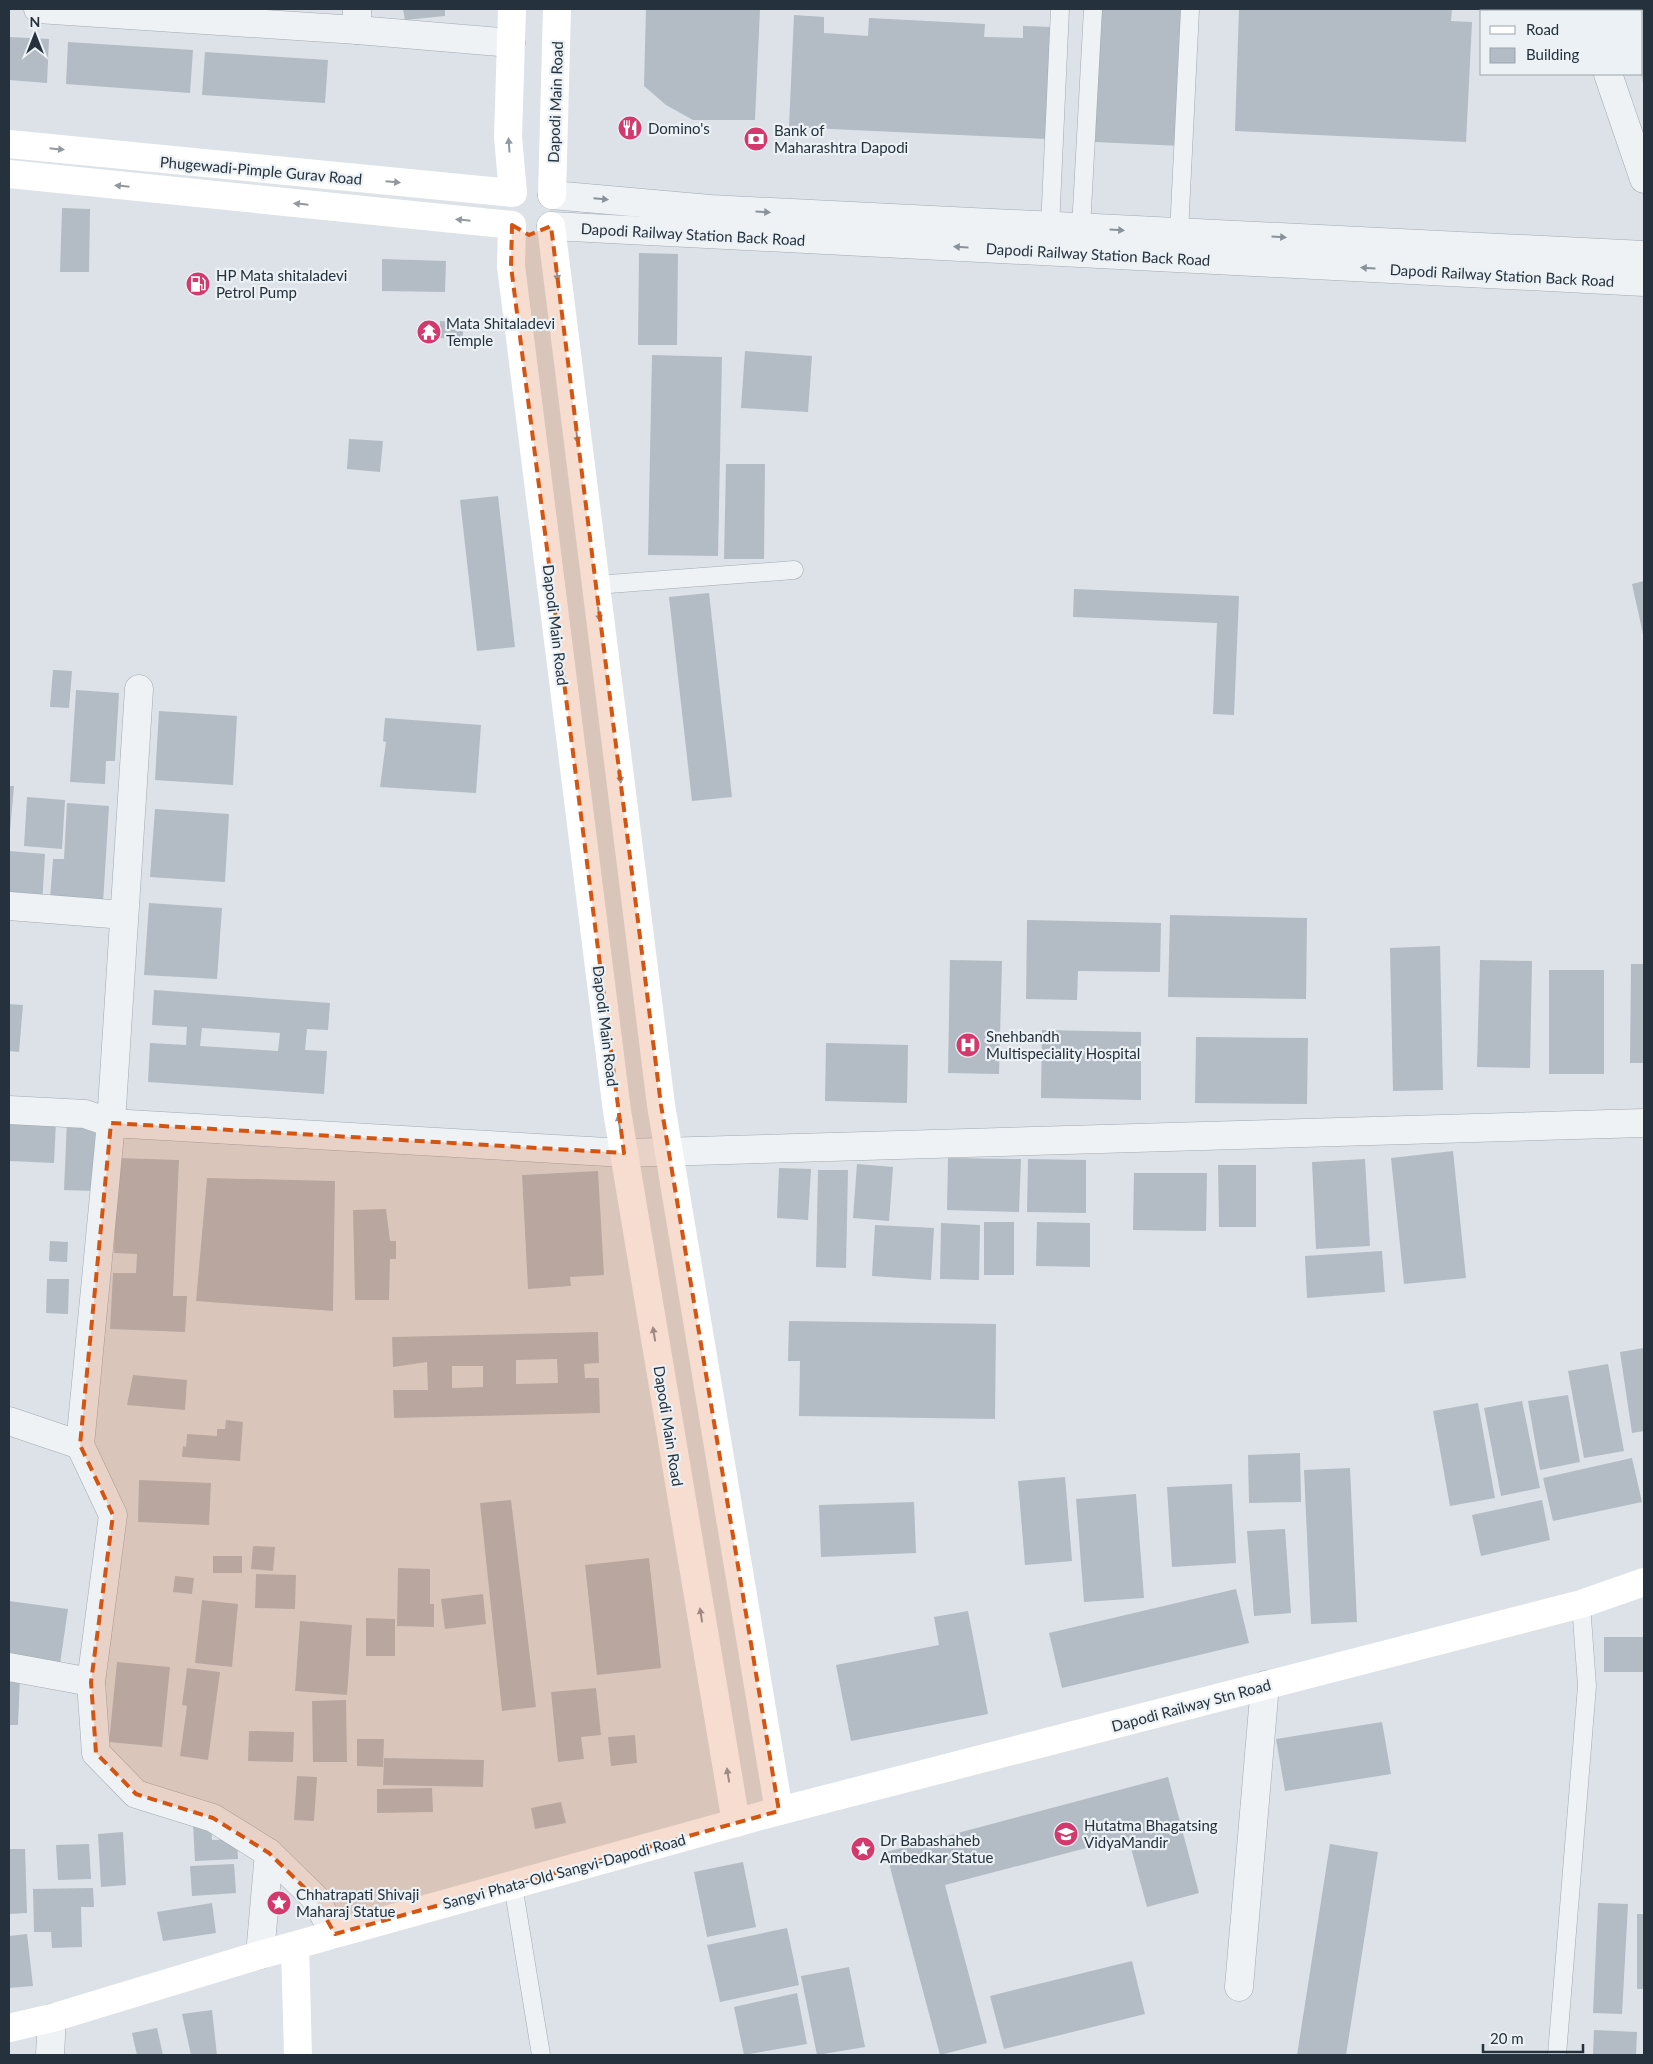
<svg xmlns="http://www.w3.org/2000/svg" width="1653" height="2064" viewBox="0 0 1653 2064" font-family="Lato,sans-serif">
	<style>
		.built { fill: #cad1d9 }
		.building { fill: #b3bcc4; fill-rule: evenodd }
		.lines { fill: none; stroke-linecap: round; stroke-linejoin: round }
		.lane-casing { stroke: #a1aab1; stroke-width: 19 }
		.street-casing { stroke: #a1aab1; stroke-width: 29 }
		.lane { stroke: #eef2f5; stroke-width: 18 }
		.street { stroke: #eef2f5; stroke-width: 28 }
		.secondary { stroke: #fff; stroke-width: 28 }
		.oneway { fill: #92989e }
		.oneway2 { fill: #8a9299 }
		.marked { fill: #d45511; fill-opacity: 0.2; stroke: #d45511; stroke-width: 4; stroke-dasharray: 10 6; stroke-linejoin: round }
		.labels { text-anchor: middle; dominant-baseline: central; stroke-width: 4.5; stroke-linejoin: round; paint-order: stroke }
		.street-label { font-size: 15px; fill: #25323d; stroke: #ebf1f4 }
		.poi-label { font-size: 15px; fill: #25323d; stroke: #ebf1f4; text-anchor: start }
	</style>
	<rect width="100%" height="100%" fill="#dce2e7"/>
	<path class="built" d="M1618,9H1644V86L1640,74H1642V11H1619Z"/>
	<g class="building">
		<path d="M403,9H445V16L405,20Z"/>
		<path d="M646,9H760L755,120H693L666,105L644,86Z"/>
		<path d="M1101,9H1187L1181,146L1095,142Z"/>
		<path d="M1239,9H1452L1451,21L1472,22L1466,142L1235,131Z"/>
		<path d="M794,15L824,17V33L868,36L869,18L985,24L984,37L1023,38V26L1053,27L1047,139L789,127Z"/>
		<path d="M9,37L49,39L47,83L9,80Z"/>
		<path d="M68,42L193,50L190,93L66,84Z"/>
		<path d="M205,52L328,60L325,103L202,95Z"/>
		<path d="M62,208L90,209L89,272H60Z"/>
		<path d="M639,253L678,254L677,345H638Z"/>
		<path d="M382,259L446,261L445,292L382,291Z"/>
		<path d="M440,321L463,322V339L440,338Z"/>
		<path d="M745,351L812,356L808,412L741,408Z"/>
		<path d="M652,355L722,357L718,556L648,555Z"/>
		<path d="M349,439L383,441L380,472L347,469Z"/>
		<path d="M726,464H765L764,559H724Z"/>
		<path d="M498,496L515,647L477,651L460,500Z"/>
		<path d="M1644,581V634H1643L1632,584Z"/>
		<path d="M1074,589L1239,596L1234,715L1213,714L1217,623L1073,617Z"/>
		<path d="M709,593L732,797L692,801L669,597Z"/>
		<path d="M53,670L72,671L69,708L50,707Z"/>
		<path d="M76,690L119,693L115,761H106L105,784L70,782Z"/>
		<path d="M159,711L237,716L233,785L155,780Z"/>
		<path d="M385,718L481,725L476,793L380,787L386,742L383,741Z"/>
		<path d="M9,786H14L10,831H9Z"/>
		<path d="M27,797L65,800L62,849L24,846Z"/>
		<path d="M67,803L109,806L103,903L50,899L53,859H64Z"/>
		<path d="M155,809L229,814L225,882L150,877Z"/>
		<path d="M9,851L45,854L42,905L9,903Z"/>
		<path d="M149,903L222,908L217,979L144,975Z"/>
		<path d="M1170,915L1307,918L1306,999L1168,997Z"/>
		<path d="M1027,920L1161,923L1160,972L1078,971L1077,1000L1026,999Z"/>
		<path d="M1440,946L1443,1090L1393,1091L1390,948Z"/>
		<path d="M950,960L1002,961L999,1074L948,1073Z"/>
		<path d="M1480,960L1532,961L1530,1068L1477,1067Z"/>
		<path d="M1631,964H1644V1063H1630Z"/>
		<rect x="1549" y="970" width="55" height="104"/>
		<path d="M154,990L330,1003L328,1030L307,1029L305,1050L327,1051L324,1094L148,1082L150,1043L186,1045L187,1027L152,1025ZM202,1028L280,1033L278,1051L200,1046Z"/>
		<path d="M9,1004L23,1005L19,1052L9,1051Z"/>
		<path d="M1042,1030L1141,1032V1100L1041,1098Z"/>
		<path d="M1196,1037L1308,1038L1307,1104L1195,1103Z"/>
		<path d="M826,1043L908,1045L907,1103L825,1101Z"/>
		<path d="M9,1119L56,1121L54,1163L9,1161Z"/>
		<path d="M67,1120L96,1122L93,1191L64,1190Z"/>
		<path d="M1453,1151L1466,1278L1404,1284L1391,1158Z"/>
		<path d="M117,1158L179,1160L173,1296H187L185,1332L110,1329L113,1273H136L137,1254L114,1253Z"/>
		<path d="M948,1158L1021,1159L1019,1212L947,1210Z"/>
		<path d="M1028,1159L1086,1160V1213L1027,1212Z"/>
		<path d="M1365,1159L1370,1246L1316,1249L1312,1162Z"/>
		<path d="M857,1164L893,1167L889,1221L853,1218Z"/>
		<path d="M1218,1165H1256V1227H1219Z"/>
		<path d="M779,1168L811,1169L808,1220L777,1218Z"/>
		<path d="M818,1170H848L846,1268L816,1267Z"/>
		<path d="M598,1171L604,1275L570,1277L571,1286L528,1289L522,1175Z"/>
		<path d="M1134,1173H1207L1206,1231L1133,1230Z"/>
		<path d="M207,1178L335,1181L333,1311L196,1301Z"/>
		<path d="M386,1209L390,1241H396V1259H390L389,1300H355L353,1210Z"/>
		<rect x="984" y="1222" width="30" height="53"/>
		<path d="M1037,1222L1090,1223V1267L1036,1266Z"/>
		<path d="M941,1223L980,1225L979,1280L940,1279Z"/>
		<path d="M875,1225L934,1228L931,1280L872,1276Z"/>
		<path d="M50,1241L68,1242L67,1262L49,1261Z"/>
		<path d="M1382,1251L1385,1292L1307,1298L1305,1256Z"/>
		<path d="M47,1279H69L68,1314L46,1313Z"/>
		<path d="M789,1321L996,1324L995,1419L799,1416L800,1361H788Z"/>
		<path d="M598,1332L599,1363L584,1364L585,1378H599L600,1413L394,1418L393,1390H428L427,1362L393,1367L392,1337ZM557,1359L558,1383L516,1384V1360ZM452,1366H483V1387L452,1388Z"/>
		<path d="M1644,1348V1431L1632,1433L1620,1352Z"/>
		<path d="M1608,1364L1624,1451L1584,1458L1568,1371Z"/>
		<path d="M133,1375L187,1380L185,1410L127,1405Z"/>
		<path d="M1568,1395L1580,1462L1540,1470L1528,1401Z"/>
		<path d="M1522,1401L1540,1488L1501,1496L1484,1408Z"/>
		<path d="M1478,1403L1495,1498L1450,1506L1433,1411Z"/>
		<path d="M226,1420L243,1422L240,1461L182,1457L183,1446L186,1447L187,1434L217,1436V1429H225Z"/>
		<path d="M1300,1453L1301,1502L1249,1503L1248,1455Z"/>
		<path d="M1632,1458L1642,1502L1553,1521L1543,1478Z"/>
		<path d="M1350,1468L1357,1622L1311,1624L1304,1470Z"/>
		<path d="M1065,1477L1072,1561L1025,1565L1018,1481Z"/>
		<path d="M139,1480L211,1483L209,1525L138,1522Z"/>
		<path d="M1232,1484L1236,1563L1172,1567L1167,1487Z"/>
		<path d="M1136,1494L1144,1598L1084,1602L1076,1499Z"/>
		<path d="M511,1500L536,1707L502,1711L480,1503Z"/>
		<path d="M1542,1500L1550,1540L1481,1556L1472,1515Z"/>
		<path d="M914,1502L916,1553L821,1557L819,1505Z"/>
		<path d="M1285,1529L1291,1613L1254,1616L1247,1531Z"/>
		<path d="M253,1546L275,1547L273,1571L251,1569Z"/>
		<rect x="213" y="1556" width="29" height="17"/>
		<path d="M649,1558L661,1668L597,1675L585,1565Z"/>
		<path d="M398,1568L430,1569V1604H434V1627L397,1626Z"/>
		<path d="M256,1574L296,1575L295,1609L255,1608Z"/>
		<path d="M175,1576L194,1578L192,1594L173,1592Z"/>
		<path d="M1236,1589L1249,1643L1062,1688L1049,1633Z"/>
		<path d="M483,1594L486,1624L445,1629L441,1599Z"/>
		<path d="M202,1600L238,1604L232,1667L195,1663Z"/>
		<path d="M9,1601L68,1609L60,1664L9,1657Z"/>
		<path d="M968,1611L988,1714L851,1741L836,1665L939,1645L934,1617Z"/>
		<path d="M366,1618L395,1619V1656H366Z"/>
		<path d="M300,1621L352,1625L347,1695L295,1691Z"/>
		<rect x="1604" y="1637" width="40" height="35"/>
		<path d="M117,1662L170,1667L162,1747L109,1742Z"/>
		<path d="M187,1668L220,1672L208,1760L180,1756L187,1706L182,1705Z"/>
		<path d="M9,1677L20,1678L18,1725H9Z"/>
		<path d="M596,1688L601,1735L581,1737L584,1759L558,1762L551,1692Z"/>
		<path d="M346,1700L347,1762H313L312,1701Z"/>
		<path d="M1382,1722L1391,1774L1285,1791L1276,1739Z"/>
		<path d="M249,1731L294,1732L293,1762L248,1761Z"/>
		<path d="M635,1735L637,1763L611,1766L608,1737Z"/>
		<path d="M357,1739H384L383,1767L357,1766Z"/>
		<path d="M384,1758L484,1760L483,1787L383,1785Z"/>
		<path d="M297,1776L317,1777L314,1821L294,1820Z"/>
		<path d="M1168,1777L1199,1893L1147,1907L1128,1837L945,1885L987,2043L940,2055L886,1852Z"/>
		<path d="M432,1788L433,1812L377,1813V1789Z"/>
		<path d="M561,1802L566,1823L535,1829L531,1808Z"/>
		<path d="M193,1824H211L212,1840L237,1839L238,1859L195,1861Z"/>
		<path d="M123,1832L126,1885L101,1887L98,1834Z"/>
		<path d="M89,1844L91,1879L58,1880L56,1845Z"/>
		<path d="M1330,1844L1378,1852L1346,2055H1297Z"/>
		<path d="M9,1849H25L27,1913L9,1914Z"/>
		<path d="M743,1862L756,1927L707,1937L694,1872Z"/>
		<path d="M234,1864L236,1893L192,1896L190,1866Z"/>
		<path d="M93,1888L94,1907H81L82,1947L52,1948L51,1932H34L33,1889Z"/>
		<path d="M212,1903L216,1933L163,1941L157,1912Z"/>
		<path d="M1598,1903L1628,1904L1622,2014L1593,2013Z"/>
		<rect x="1637" y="1914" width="7" height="75"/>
		<path d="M787,1928L799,1985L720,2002L707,1945Z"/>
		<path d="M27,1934L33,1986L9,1988V1936Z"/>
		<path d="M1132,1961L1145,2014L1004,2049L990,1996Z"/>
		<path d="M849,1967L865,2047L817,2055L801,1976Z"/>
		<path d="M797,1993L807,2044L744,2055L734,2007Z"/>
		<path d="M212,2010L217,2055H191L182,2014Z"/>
		<path d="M157,2028L163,2055H137L132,2033Z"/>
		<path d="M1594,2030L1637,2032L1636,2055H1593Z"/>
	</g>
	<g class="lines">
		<defs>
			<g id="lane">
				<path d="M1050,227L1060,9"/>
				<path d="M1081,228L1093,9"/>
				<path d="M1179,233L1190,9"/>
				<path d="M596,585L794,570"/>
				<path d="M513,1885L541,2055"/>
				<path d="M1557,2055L1587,1686L1581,1604"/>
			</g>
			<g id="street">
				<path d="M38,9L357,30V9"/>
				<path d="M1585,9L1586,11"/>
				<path d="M357,30L511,43"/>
				<path d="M1608,74L1644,179"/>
				<path d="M552,195L710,209L1644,255"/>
				<path d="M551,226L1644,282"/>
				<path d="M139,689L111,1123L80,1445L113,1515L91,1682L96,1753L136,1794L213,1818L269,1853L314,1897L335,1934"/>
				<path d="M9,906L124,915"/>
				<path d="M9,1110L85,1114L111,1123L624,1153L1644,1123"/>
				<path d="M9,1421L80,1445"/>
				<path d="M9,1667L91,1682"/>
				<path d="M260,1955L269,1853"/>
				<path d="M1239,1987L1265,1685"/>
				<path d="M50,2055L52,2018"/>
			</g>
		</defs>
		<use href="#lane" class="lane-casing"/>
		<use href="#street" class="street-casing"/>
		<use href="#lane" class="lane"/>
		<use href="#street" class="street"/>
		<g class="secondary">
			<path d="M9,144L513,193L508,137L512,9"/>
			<path d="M9,174L512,225L511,266L617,1111L736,1823"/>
			<path d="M552,195L557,9"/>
			<path d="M551,226L661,1105L779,1811"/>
			<path d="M295,1946L298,2055"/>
			<path d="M9,2028L52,2018L260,1955L764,1815L1581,1604L1644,1582"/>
		</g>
	</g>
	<defs><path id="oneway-solid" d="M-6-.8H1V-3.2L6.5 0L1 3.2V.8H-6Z" transform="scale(1.25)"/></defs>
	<g class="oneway">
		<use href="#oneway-solid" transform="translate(509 145) rotate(-94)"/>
		<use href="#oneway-solid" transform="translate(57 149) rotate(6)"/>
		<use href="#oneway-solid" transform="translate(393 182) rotate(5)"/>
		<use href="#oneway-solid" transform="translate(122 186) rotate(-174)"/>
		<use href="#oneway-solid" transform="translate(301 204) rotate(-174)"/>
		<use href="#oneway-solid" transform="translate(463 220) rotate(-174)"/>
		<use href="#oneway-solid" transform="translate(557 274) rotate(83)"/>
		<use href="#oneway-solid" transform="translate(577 436) rotate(83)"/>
		<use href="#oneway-solid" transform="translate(599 614) rotate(83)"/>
		<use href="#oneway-solid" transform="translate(620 776) rotate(83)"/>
		<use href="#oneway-solid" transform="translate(619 1122) rotate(-99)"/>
		<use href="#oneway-solid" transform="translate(654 1334) rotate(-99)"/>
		<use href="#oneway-solid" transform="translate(701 1615) rotate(-99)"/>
		<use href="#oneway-solid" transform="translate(728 1775) rotate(-99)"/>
	</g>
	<g class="oneway2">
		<use href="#oneway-solid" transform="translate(601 199) rotate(5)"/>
		<use href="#oneway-solid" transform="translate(763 212) rotate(3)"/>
		<use href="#oneway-solid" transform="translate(1117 230) rotate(3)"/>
		<use href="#oneway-solid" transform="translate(1279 237) rotate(3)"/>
		<use href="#oneway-solid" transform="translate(961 247) rotate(-177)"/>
		<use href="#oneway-solid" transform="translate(1368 268) rotate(-177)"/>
	</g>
	<path class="marked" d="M512,225L529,235L551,226L661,1105L779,1811L335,1934L314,1897L269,1853L213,1818L136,1794L96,1753L91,1682L113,1515L80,1445L111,1123L624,1153L511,266Z"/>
	<defs>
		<symbol id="restaurant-disc" viewBox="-11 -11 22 22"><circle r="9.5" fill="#d3396c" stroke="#ebf1f4"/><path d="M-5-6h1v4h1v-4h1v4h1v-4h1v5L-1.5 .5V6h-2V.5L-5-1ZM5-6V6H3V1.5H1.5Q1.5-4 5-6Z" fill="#fff"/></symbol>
		<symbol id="bank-disc" viewBox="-11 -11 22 22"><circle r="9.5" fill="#d3396c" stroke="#ebf1f4"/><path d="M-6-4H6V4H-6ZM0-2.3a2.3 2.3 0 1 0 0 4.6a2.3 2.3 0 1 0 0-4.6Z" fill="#fff"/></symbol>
		<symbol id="fuel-disc" viewBox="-11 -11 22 22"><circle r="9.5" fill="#d3396c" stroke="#ebf1f4"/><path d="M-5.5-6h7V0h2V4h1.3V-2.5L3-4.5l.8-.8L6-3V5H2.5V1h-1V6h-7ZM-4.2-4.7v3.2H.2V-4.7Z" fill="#fff"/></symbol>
		<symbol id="temple-disc" viewBox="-11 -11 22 22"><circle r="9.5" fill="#d3396c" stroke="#ebf1f4"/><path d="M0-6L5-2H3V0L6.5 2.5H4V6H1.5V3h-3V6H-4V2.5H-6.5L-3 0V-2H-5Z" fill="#fff"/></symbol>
		<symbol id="hospital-disc" viewBox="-11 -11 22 22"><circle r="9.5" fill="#d3396c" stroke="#ebf1f4"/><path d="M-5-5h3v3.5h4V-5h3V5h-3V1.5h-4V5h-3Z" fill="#fff"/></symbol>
		<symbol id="school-disc" viewBox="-11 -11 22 22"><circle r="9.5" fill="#d3396c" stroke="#ebf1f4"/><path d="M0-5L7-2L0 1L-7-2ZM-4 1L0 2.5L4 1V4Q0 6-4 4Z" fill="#fff"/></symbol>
		<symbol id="sight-disc" viewBox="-11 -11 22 22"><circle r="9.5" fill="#d3396c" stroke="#ebf1f4"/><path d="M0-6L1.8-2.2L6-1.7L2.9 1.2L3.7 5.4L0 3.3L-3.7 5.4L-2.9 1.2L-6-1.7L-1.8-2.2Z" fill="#fff"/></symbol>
	</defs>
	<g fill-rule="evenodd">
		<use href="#restaurant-disc" x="616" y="114" width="28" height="28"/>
		<use href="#bank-disc" x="742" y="125" width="28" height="28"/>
		<use href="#fuel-disc" x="184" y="270" width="28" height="28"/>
		<use href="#temple-disc" x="415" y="318" width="28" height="28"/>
		<use href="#hospital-disc" x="954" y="1031" width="28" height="28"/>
		<use href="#school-disc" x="1052" y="1820" width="28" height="28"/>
		<use href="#sight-disc" x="849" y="1835" width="28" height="28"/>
		<use href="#sight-disc" x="265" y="1889" width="28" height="28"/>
	</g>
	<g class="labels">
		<g class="street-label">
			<text transform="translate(555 102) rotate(-88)">Dapodi Main Road</text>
			<text transform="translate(261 170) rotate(5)">Phugewadi-Pimple Gurav Road</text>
			<text transform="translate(693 234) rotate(3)">Dapodi Railway Station Back Road</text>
			<text transform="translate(1098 254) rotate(3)">Dapodi Railway Station Back Road</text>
			<text transform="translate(1502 275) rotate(3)">Dapodi Railway Station Back Road</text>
			<text transform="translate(556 625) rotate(83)">Dapodi Main Road</text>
			<text transform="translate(606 1026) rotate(83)">Dapodi Main Road</text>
			<text transform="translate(669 1426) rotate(81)">Dapodi Main Road</text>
			<text transform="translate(1191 1705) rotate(-15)">Dapodi Railway Stn Road</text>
			<text transform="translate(564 1871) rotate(-15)">Sangvi Phata-Old Sangvi-Dapodi Road</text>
		</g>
		<g class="poi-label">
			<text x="648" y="128">Domino's</text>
			<text x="774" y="130">Bank of<tspan x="774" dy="17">Maharashtra Dapodi</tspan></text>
			<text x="216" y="275">HP Mata shitaladevi<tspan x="216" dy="17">Petrol Pump</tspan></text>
			<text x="446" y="323">Mata Shitaladevi<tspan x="446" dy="17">Temple</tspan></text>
			<text x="986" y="1036">Snehbandh<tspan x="986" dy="17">Multispeciality Hospital</tspan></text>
			<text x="1084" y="1825">Hutatma Bhagatsing<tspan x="1084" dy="17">VidyaMandir</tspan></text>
			<text x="880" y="1840">Dr Babashaheb<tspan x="880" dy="17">Ambedkar Statue</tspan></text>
			<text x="296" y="1894">Chhatrapati Shivaji<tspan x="296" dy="17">Maharaj Statue</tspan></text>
		</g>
	</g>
	<rect width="1653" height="2064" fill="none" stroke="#25323d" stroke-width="20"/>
	<rect x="1480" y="10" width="162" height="65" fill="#ebf1f4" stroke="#9ca5ab"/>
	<rect x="1490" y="26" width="25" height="8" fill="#ffffff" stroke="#9ca5ab"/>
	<text x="1526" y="35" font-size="15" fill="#25323d">Road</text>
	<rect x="1490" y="48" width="25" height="15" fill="#b3bcc4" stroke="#9ca5ab"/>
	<text x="1526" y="60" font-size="15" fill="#25323d">Building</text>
	<g transform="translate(35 35)" stroke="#ebf1f4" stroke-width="4" paint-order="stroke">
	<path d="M0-4L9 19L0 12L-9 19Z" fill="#25323d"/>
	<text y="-8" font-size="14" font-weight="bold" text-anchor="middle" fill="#25323d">N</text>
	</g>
	<path d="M1483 2044v8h100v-8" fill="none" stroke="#25323d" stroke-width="2.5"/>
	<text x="1490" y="2044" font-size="15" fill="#25323d" stroke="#ebf1f4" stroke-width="4" paint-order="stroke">20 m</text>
</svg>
